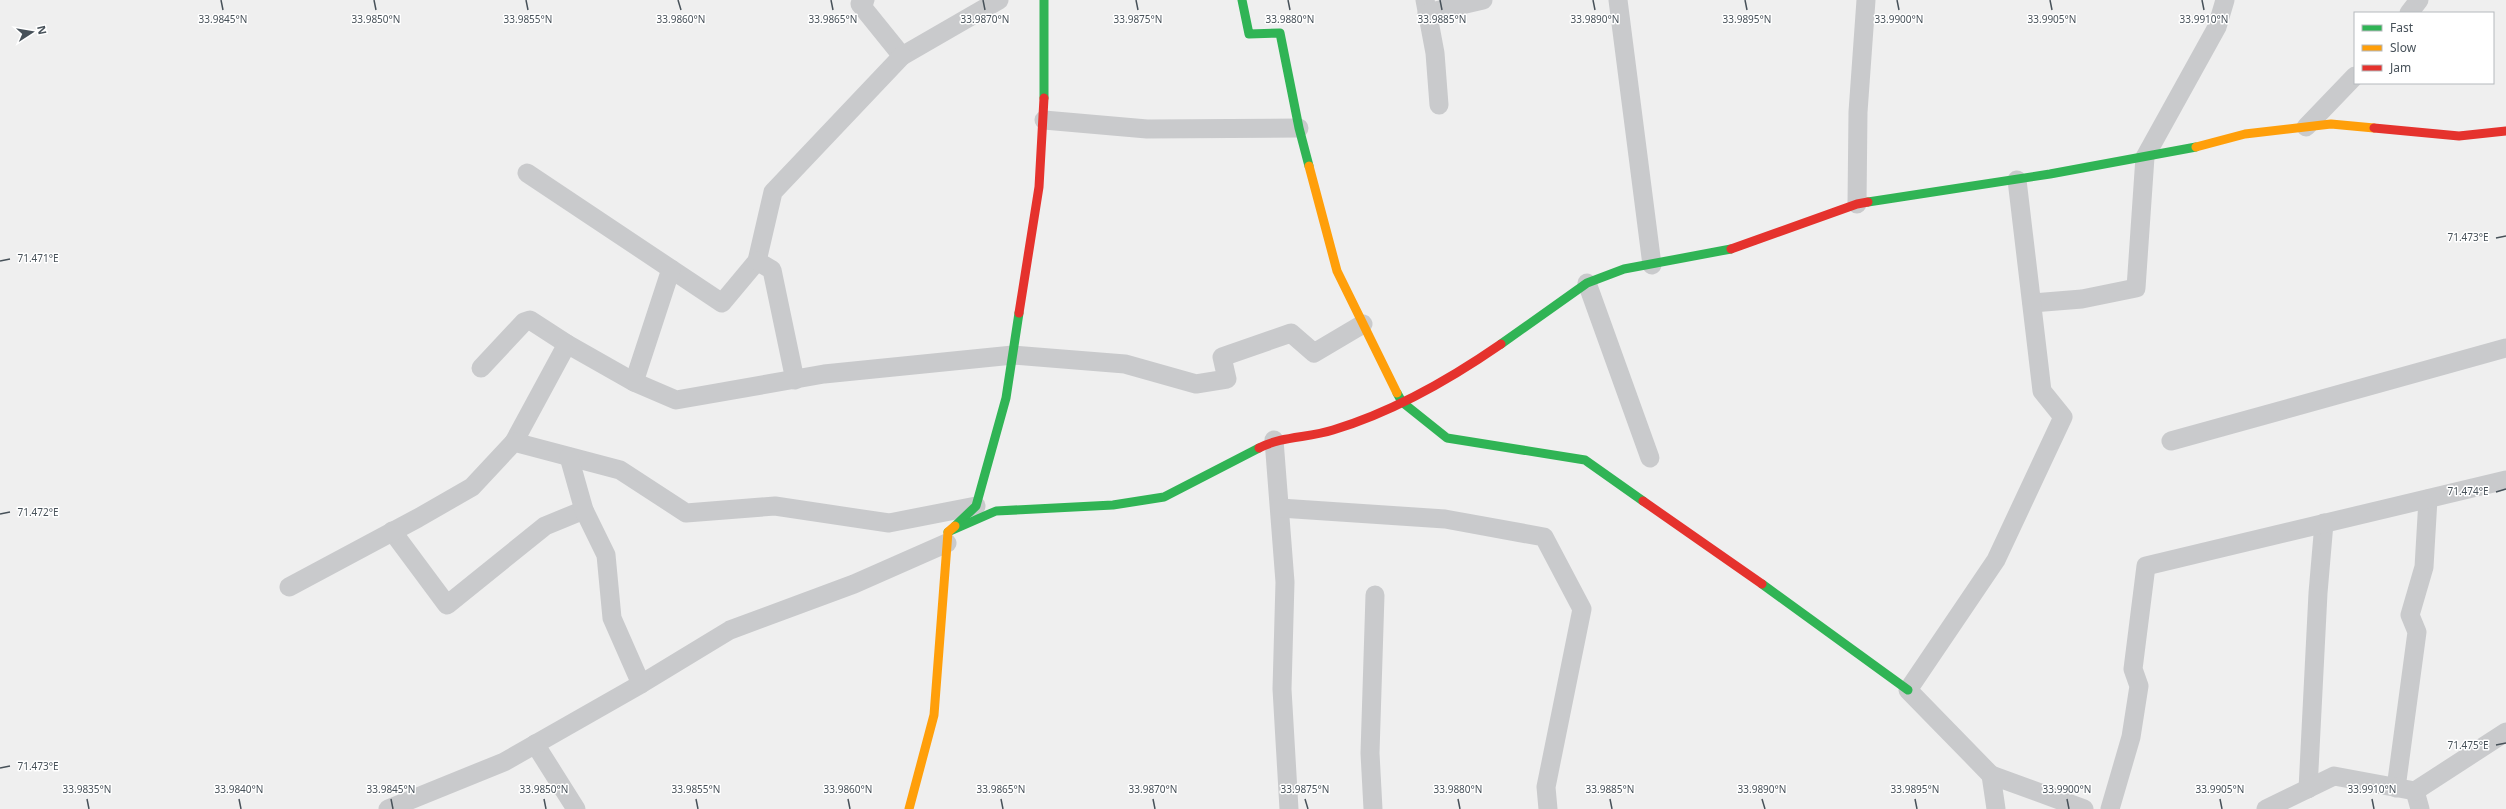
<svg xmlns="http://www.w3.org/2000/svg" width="2506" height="809" viewBox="0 0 2506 809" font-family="'Noto Sans',sans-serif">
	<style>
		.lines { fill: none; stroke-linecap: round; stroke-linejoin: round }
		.street { stroke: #c9cacc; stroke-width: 19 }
		.fast { stroke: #30b455; stroke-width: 9 }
		.slow { stroke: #ff9f0a; stroke-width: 9 }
		.jam { stroke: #e5322d; stroke-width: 9 }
		.ticks { fill: none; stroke: #475159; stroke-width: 1.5 }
		.ticks-label { font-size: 10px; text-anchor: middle; fill: #475159; stroke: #fff; stroke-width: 3; stroke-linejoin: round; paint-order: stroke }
	</style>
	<rect width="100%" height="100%" fill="#efefef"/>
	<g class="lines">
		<g class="street">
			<path d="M865,0L860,4L902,56L999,0"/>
			<path d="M1425,0L1435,53L1439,105"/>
			<path d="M1618,0L1652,265"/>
			<path d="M1427,13L1483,0"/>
			<path d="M2409,13L2419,0"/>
			<path d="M1044,120L1147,129L1299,128"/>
			<path d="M2306,127L2355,76"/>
			<path d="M527,173L722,303L757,261L773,192L902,56"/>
			<path d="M1857,204L1858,112L1866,0"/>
			<path d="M757,261L772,270L795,380"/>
			<path d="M1587,283L1650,458"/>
			<path d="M2032,303L2082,299L2136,288L2145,157L2217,27L2225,0"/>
			<path d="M481,368L524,322L530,320L567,344"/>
			<path d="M634,382L671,269"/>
			<path d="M1274,440L1285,582L1282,689L1289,809"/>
			<path d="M2171,441L2506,348"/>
			<path d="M514,442L567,344L634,382L676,400L824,374L1013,355L1125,364L1196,384L1227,379L1222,357L1291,333L1314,353L1363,324"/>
			<path d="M1280,508L1445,519L1544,537L1582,609L1546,787L1548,809"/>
			<path d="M392,531L447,605L545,526L584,510"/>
			<path d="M289,587L418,518L472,487L514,442L620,470L686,513L775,506L889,523L976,506"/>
			<path d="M641,684L730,630L854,584L947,543"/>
			<path d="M535,744L576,809"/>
			<path d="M1991,775L1908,690L1996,560L2063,417L2042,391L2017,180"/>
			<path d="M2396,788L2417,632L2410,615L2424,567L2428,499"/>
			<path d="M2308,789L2318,593L2324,523"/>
			<path d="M2415,791L2420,809"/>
			<path d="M388,809L504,762L641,684L612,618L606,555L584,510L569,457"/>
			<path d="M1373,809L1370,753L1375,595"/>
			<path d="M1996,809L1991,775L2084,809"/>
			<path d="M2110,809L2131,737L2139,686L2133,669L2146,566L2506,480"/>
			<path d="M2266,809L2334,776L2415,791L2506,732"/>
		</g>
		<g class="fast">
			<path d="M1044,0V98"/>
			<path d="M1242,0L1249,34L1280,33L1299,128L1309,166"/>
			<path d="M1868,202L2050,174L2196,147"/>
			<path d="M1501,344L1587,283L1624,269L1731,249"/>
			<path d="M1397,393L1402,402L1447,438L1585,460L1643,501"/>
			<path d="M955,526L976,506L1006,398L1019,313"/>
			<path d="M948,532L996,511L1113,505L1164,497L1259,448"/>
			<path d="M1762,584L1908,690"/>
		</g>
		<g class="slow">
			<path d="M2196,147L2245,134L2331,124L2374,128"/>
			<path d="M1309,166L1337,271L1397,393"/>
			<path d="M909,809L934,715L948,532L955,526"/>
		</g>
		<g class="jam">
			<path d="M2374,128L2459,136L2506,131"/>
			<path d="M1731,249L1857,204L1868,202"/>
			<path d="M1019,313L1039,187L1044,98"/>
			<path d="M1259,448C1282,436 1308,438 1333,430C1393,412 1449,380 1501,344"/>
			<path d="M1643,501L1762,584"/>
		</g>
	</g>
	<path class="ticks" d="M221,0L223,10M374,0L376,10M526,0L528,10M678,0L681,10M831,0L833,10M983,0L985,10M1136,0L1138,10M1288,0L1290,10M1440,0L1442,10M1593,0L1595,10M1745,0L1747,10M1897,0L1899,10M2050,0L2052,10M2202,0L2204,10M2496,238L2506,236M0,261L10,259M2496,492L2506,489M0,514L10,512M2496,745L2506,743M0,768L10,766M87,799L89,809M239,799L241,809M391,799L393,809M544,799L546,809M696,799L698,809M848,799L850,809M1001,799L1003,809M1153,799L1155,809M1305,799L1308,809M1458,799L1460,809M1610,799L1612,809M1762,799L1765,809M1915,799L1917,809M2067,799L2069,809M2220,799L2222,809M2372,799L2374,809"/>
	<g class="ticks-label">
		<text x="223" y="23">33.9845°N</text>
		<text x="376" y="23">33.9850°N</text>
		<text x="528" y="23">33.9855°N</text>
		<text x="681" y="23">33.9860°N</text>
		<text x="833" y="23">33.9865°N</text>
		<text x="985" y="23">33.9870°N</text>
		<text x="1138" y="23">33.9875°N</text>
		<text x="1290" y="23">33.9880°N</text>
		<text x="1442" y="23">33.9885°N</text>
		<text x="1595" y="23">33.9890°N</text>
		<text x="1747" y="23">33.9895°N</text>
		<text x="1899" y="23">33.9900°N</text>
		<text x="2052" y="23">33.9905°N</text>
		<text x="2204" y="23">33.9910°N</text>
		<text x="2468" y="241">71.473°E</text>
		<text x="38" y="262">71.471°E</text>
		<text x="2468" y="495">71.474°E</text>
		<text x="38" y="516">71.472°E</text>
		<text x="2468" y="749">71.475°E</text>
		<text x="38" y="770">71.473°E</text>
		<text x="87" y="793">33.9835°N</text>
		<text x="239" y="793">33.9840°N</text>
		<text x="391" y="793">33.9845°N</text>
		<text x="544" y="793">33.9850°N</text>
		<text x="696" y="793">33.9855°N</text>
		<text x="848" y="793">33.9860°N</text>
		<text x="1001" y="793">33.9865°N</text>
		<text x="1153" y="793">33.9870°N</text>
		<text x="1305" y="793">33.9875°N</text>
		<text x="1458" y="793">33.9880°N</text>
		<text x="1610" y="793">33.9885°N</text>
		<text x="1762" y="793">33.9890°N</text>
		<text x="1915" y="793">33.9895°N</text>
		<text x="2067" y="793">33.9900°N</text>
		<text x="2220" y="793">33.9905°N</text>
		<text x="2372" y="793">33.9910°N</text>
	</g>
	<rect x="2354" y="12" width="140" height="72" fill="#ffffff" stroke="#b5b9bd"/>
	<rect x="2362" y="25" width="20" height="6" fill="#30b455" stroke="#b5b9bd"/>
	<text x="2390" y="32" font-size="12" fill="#475159">Fast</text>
	<rect x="2362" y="45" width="20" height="6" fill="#ff9f0a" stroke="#b5b9bd"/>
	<text x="2390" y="52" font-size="12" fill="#475159">Slow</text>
	<rect x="2362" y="65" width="20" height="6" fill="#e5322d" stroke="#b5b9bd"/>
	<text x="2390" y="72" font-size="12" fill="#475159">Jam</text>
	<g transform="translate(32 32) rotate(78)" stroke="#ffffff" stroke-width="3" paint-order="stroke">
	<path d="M0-3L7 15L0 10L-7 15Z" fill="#475159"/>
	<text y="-6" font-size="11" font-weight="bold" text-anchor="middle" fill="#475159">N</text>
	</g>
</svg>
